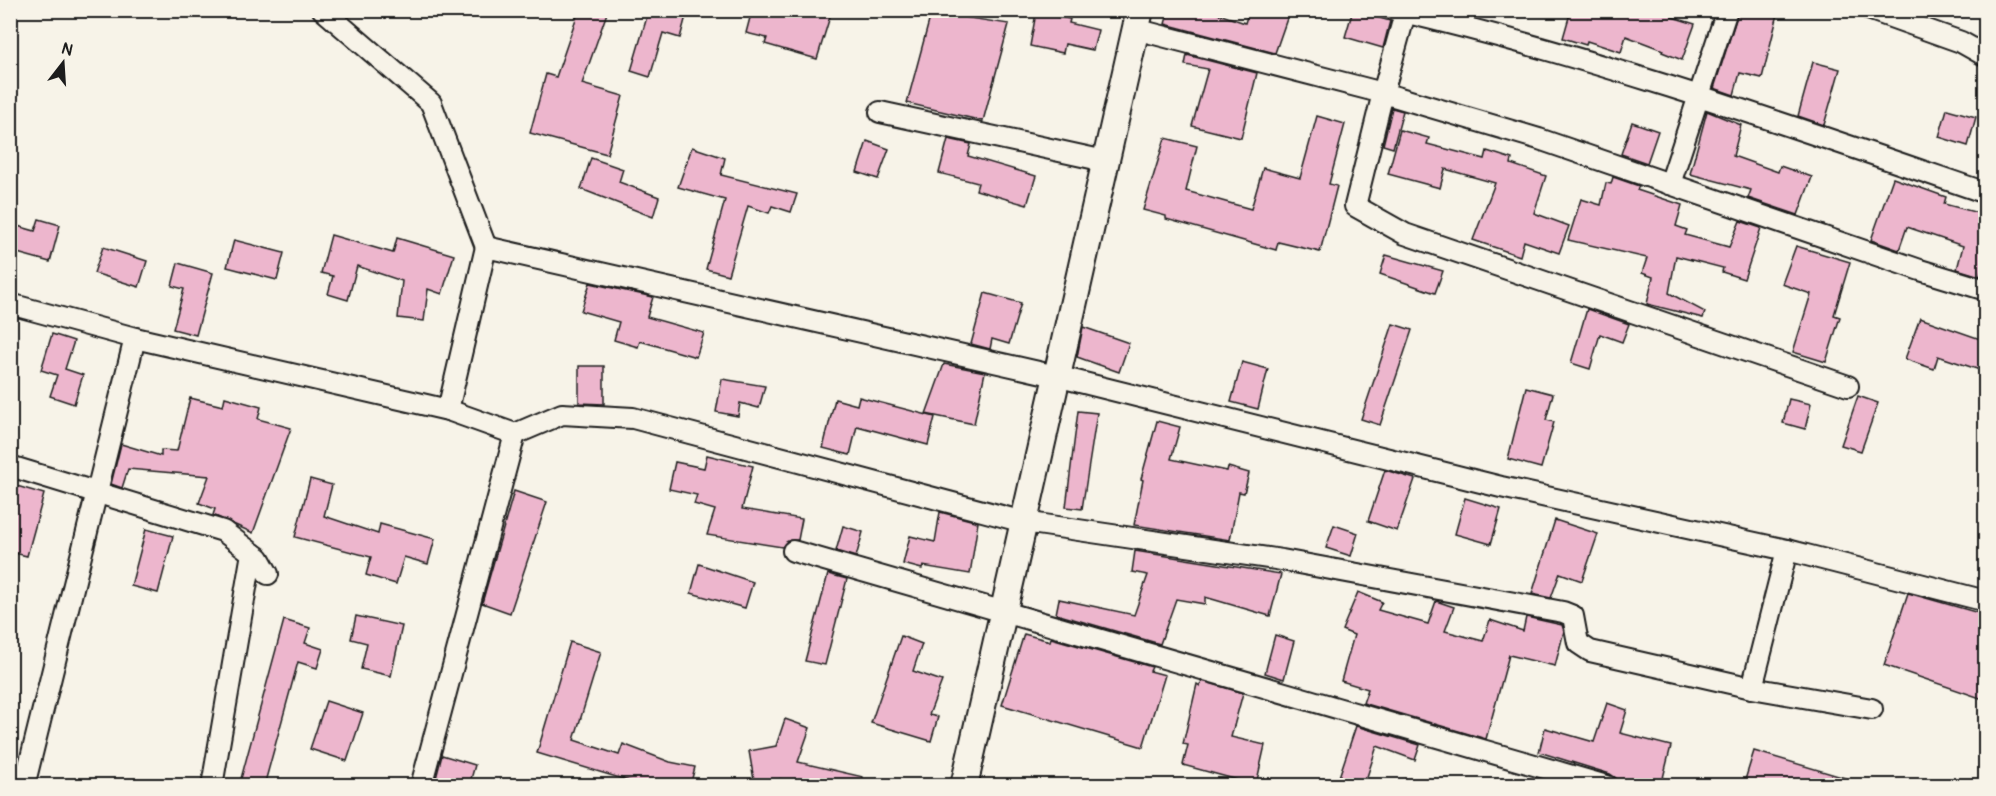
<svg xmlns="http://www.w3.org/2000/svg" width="1996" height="796" viewBox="0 0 1996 796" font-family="Pangolin,sans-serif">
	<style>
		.building { fill: #edb6cd; stroke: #1c1c1c; stroke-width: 1.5 }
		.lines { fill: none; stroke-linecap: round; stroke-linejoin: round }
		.minor-casing { stroke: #1c1c1c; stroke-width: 24 }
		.tertiary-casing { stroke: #1c1c1c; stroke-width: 30 }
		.minor { stroke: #f7f3e8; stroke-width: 20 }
		.tertiary { stroke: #f7f3e8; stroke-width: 26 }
	</style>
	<rect width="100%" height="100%" fill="#f7f3e8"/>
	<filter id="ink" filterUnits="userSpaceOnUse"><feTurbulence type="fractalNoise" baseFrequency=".0167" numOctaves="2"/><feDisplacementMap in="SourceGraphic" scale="12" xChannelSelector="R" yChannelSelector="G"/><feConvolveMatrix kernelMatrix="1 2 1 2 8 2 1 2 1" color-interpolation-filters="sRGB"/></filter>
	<g filter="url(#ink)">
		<g class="building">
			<path d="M579,10H608L582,84L623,96L607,154L530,133L546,74L556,77Z"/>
			<path d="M649,10H668L686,16L680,38L663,33L650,77L631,71Z"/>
			<path d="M752,10H832L817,59L765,44L767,38L746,33Z"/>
			<path d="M932,10H965L963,17L1009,24L983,121L907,103Z"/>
			<path d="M1169,10H1207L1245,23L1249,10H1290L1275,53L1165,24Z"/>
			<path d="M1353,10L1390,21L1383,48L1345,37Z"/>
			<path d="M1571,10H1674L1672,17L1695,24L1682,60L1662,52L1663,50L1626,36L1621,52L1587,41L1586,45L1563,38Z"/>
			<path d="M1739,10H1779L1762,78L1740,73L1734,95L1714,88Z"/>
			<path d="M1036,13L1070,19L1069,23L1098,30L1093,50L1065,44L1063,53L1030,46Z"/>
			<path d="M1187,55L1257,73L1241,138L1192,126L1208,69L1185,65Z"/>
			<path d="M1813,62L1840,69L1824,125L1798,116Z"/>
			<path d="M1392,108L1403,111L1393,148L1383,145Z"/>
			<path d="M1947,109L1976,117L1968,146L1939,137Z"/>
			<path d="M1707,111L1741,125L1733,156L1778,172L1780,166L1812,177L1798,215L1748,198L1751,190L1690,174Z"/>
			<path d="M1317,116L1345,124L1329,184L1337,186L1320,252L1278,242L1276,250L1166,219V216L1143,210L1165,138L1197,146L1186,191L1251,209L1263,168L1300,178Z"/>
			<path d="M1632,122L1658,131L1647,163L1621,154Z"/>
			<path d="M1400,130L1429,138L1427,144L1485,159L1487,151L1512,159L1511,164L1546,176L1534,213L1569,226L1559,253L1524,241L1520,256L1473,240L1495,183L1445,169L1440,188L1388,174Z"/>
			<path d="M948,139L971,144L968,156L1036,176L1027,205L976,190L978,183L939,173Z"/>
			<path d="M867,141L889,149L878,179L857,172Z"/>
			<path d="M692,147L725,158L721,175L797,194L791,212L772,206L769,213L748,206L728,275L706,269L725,200L678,187Z"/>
			<path d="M591,158L623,169L619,182L659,197L653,217L581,189Z"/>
			<path d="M1613,177L1639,186L1637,190L1682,205L1676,226L1687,230L1685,235L1729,247L1740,221L1761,228L1744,279L1722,272L1723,268L1676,256L1669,293L1705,312L1703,318L1647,304L1653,277L1642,273L1647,258L1568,240L1581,199L1601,205L1606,183L1611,184Z"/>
			<path d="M1893,178L1946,197L1944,204L1986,215V256L1980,276L1957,269L1963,246L1907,227L1899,250L1871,240Z"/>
			<path d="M39,219L60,225L50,262L10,251L14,225L35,231Z"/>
			<path d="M331,235L393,253L397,238L454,255L442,294L428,289L424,321L398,318L402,281L357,266L348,300L328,294L333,276L321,273Z"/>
			<path d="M234,240L284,253L277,280L227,267Z"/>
			<path d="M1796,246L1850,262L1834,315L1840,317L1826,362L1793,352L1811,294L1782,284Z"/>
			<path d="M103,247L147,261L139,287L94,273Z"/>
			<path d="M1386,255L1443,271L1435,293L1380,274Z"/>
			<path d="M178,263L213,273L196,335L173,329L184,289L172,286Z"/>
			<path d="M590,283L653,297L647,317L704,333L696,357L640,341L638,347L614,340L619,322L581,311Z"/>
			<path d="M985,293L1021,303L1009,344L992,339L990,349L971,344Z"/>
			<path d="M1587,309L1629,324L1622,342L1600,334L1590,369L1571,363Z"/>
			<path d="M1920,318L1986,341V353L1980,370L1938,356L1934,369L1905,359Z"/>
			<path d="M1393,324L1412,330L1380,425L1361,419Z"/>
			<path d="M1083,327L1129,343L1119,372L1077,357Z"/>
			<path d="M52,334L74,341L65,369L83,375L74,404L50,396L57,375L41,370Z"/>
			<path d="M1242,362L1268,369L1258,409L1231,402Z"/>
			<path d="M944,364L985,372L974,424L926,414Z"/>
			<path d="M579,366H604V404L579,403Z"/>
			<path d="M722,379L765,386L759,408L740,403L738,416L716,412Z"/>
			<path d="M1526,387L1553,394L1546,420L1554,422L1541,468L1508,459Z"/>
			<path d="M1858,396L1878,403L1861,451L1841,445Z"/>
			<path d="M225,397L261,407L258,419L291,428L253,533L213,515L215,509L199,503L209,476L128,469L122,488L111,484L121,444L161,456V450L177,451L190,398L223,406Z"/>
			<path d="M859,397L935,417L928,445L857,426L850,455L823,448L835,399L857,405Z"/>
			<path d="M1789,399L1811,404L1805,429L1783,423Z"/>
			<path d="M1078,411L1097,413L1082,509L1066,507Z"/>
			<path d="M1157,421L1180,427L1171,459L1227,471L1228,467L1249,473L1244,493L1239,492L1230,540L1134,525L1143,480L1141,479Z"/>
			<path d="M707,455L753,466L742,509L802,519L798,540H790L782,547L707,535L715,510L694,504L697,495L669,489L675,462L704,468Z"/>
			<path d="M1385,470L1415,479L1397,531L1368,521Z"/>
			<path d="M310,479L332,485L324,516L378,534L380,524L435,539L428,564L404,557L396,584L366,575L371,557L295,537Z"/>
			<path d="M10,484L44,494L27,556L10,552Z"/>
			<path d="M514,491L547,502L510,613L482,603Z"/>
			<path d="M1465,498L1501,509L1491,544L1455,534Z"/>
			<path d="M940,512L978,522L970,574L923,566L922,569L903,564L910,536L935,542Z"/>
			<path d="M1555,520L1598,534L1582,581L1560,573L1551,598L1532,594Z"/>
			<path d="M1334,525L1358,533L1351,556L1326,548Z"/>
			<path d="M843,526L863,532L856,557L836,551Z"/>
			<path d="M146,529L173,536L158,593L131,586Z"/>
			<path d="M1135,551L1281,574L1270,616L1205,597V604L1176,599L1160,644L1056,614L1059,599L1134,615L1148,575L1132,572Z"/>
			<path d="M699,564L753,582L745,608L691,593Z"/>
			<path d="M828,574L847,579L825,665L805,661Z"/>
			<path d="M1358,592L1382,602L1378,610L1428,624L1436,601L1454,607L1445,631L1483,641L1490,620L1523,631L1526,617L1562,625L1564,631L1555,666L1509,655L1486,739L1363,703L1368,689L1341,681L1354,635L1342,630Z"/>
			<path d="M1908,593L1986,615V700L1884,665Z"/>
			<path d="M356,616L402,626L391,676L361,669L367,643L351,639Z"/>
			<path d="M284,620L310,628L305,643L323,649L317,668L298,662L264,786H239Z"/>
			<path d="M1024,634L1050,641L1051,638L1152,667L1150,671L1165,675L1143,747L1002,705Z"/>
			<path d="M1275,635L1294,641L1284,679L1265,673Z"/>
			<path d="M901,636L922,644L913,671L942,681L929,715L938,717L931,741L871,723Z"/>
			<path d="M570,642L601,652L574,740L619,755L623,744L670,762L695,767L690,786H646L537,753Z"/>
			<path d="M1202,681L1243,693L1231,737L1265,745L1256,785L1183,765L1188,745L1183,744L1197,684L1200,686Z"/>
			<path d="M326,701L363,713L347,761L310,749Z"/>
			<path d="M1607,703L1627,710L1620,733L1671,746L1661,786H1619L1616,778L1610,774L1539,752L1545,728L1594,742Z"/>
			<path d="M785,719L810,728L798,762L863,777L862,786H809L780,779L781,786H755L749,751L776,746Z"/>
			<path d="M1356,726L1420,745L1415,760L1377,746L1364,786H1336Z"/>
			<path d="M1754,751L1852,780L1851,786H1766L1745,780Z"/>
			<path d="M442,755L475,765L469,786H434Z"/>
		</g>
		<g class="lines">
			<defs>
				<g id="minor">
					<path d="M323,10L431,103L486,247"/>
					<path d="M1395,10C1596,57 1791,126 1986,193"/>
					<path d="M1406,10L1383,93L1539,139L1920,270L1986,290"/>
					<path d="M1871,10L1961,42L1986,56"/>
					<path d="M1135,29L1383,93L1355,206L1405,234L1848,386"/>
					<path d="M880,112L1105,161"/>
					<path d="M1670,184L1727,10"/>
					<path d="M10,304L135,338L448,410L486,247L1056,376L1501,487L1787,550L1986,601"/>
					<path d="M448,410L515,434L562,414L633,418L1024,522L1282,560L1563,612L1573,616L1578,643L1590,651L1752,688L1872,709"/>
					<path d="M10,466L223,531L252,553L212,786"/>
					<path d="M793,551L1607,786"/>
					<path d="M252,553L259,558L268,574"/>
					<path d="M1752,688L1787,550"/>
					<path d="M24,786L135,338"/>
					<path d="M421,786L515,434"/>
				</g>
				<path id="tertiary" d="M964,786L1140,10"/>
			</defs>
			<use href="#minor" class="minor-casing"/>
			<use href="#tertiary" class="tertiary-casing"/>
			<use href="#minor" class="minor"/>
			<use href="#tertiary" class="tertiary"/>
		</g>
	</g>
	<rect width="1996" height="796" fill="none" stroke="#f7f3e8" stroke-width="36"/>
	<rect x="18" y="18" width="1960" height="760" fill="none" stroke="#1c1c1c" stroke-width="2" filter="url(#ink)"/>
	<g transform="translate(63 63) rotate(17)" stroke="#f7f3e8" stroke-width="4.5" paint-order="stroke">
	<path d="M0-4.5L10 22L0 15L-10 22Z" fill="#1c1c1c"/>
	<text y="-9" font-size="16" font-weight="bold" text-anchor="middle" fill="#1c1c1c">N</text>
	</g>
</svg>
